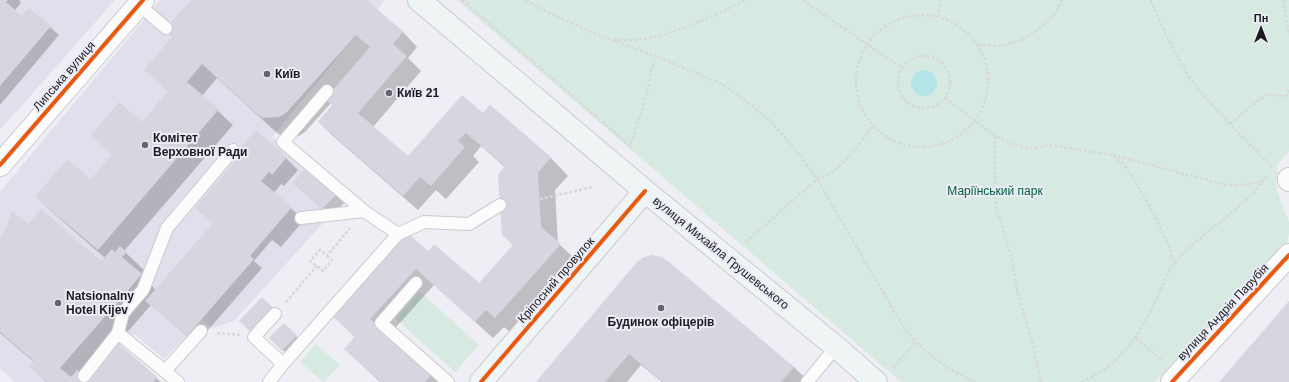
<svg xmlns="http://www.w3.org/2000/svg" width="1289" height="382" viewBox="0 0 1289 382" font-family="Helvetica,sans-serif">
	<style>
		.built { fill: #e0e0ec }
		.green { fill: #d7eae1 }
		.water { fill: #b5e5e8 }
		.shadow { fill: #0003 }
		.building { fill: #d8d5e1 }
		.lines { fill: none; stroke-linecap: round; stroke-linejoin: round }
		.lane-casing { stroke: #cacacf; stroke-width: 14 }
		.street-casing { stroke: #cacacf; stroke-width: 24 }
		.secondary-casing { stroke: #cacacf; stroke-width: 24 }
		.path { stroke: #d8d8da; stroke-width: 2.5; stroke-dasharray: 3 2; stroke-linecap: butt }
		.lane { stroke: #fcfcfd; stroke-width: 12 }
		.street { stroke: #fcfcfd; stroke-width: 22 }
		.secondary { stroke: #eff4f4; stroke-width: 22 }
		.cycleway-casing { stroke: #ebebf7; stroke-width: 6 }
		.cycleway { stroke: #e8590c; stroke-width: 4 }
		.poi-dot { fill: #65656a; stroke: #ebebf7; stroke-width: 1.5 }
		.labels { text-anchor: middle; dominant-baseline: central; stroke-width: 4; stroke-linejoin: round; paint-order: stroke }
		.poi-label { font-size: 12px; font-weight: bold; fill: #1b1b1f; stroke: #ebebf7; text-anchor: start }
		.street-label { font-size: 12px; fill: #1b1b1f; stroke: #ebebf7 }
		.park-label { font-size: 12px; fill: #005f3c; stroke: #ebebf7 }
	</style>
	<rect width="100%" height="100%" fill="#eeeef4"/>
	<g class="built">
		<path d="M0,0H115L0,130Z"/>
		<path d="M160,0H385L272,137L306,167L292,183L322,209L324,222L234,321L213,328L202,320L164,359L134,334L89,382H15L0,369V192Z"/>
	</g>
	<g class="green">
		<path d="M457,0H1289V151L1278,164L1276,185L1280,199L1289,222V233L1287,242L1155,382H901Z"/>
		<path d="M420,292L479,345L455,372L396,319Z"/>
		<path d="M316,344L340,365L324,382H323L300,362Z"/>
	</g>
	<circle class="water" cx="924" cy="83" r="13"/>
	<g class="shadow">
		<path d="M0,0H19L21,3L14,11L22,18L50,27L59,35L0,105Z"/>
		<path d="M193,0H366L403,32L417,47L408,58L421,71L373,127L408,158L483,114L490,106L551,158L568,176L555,190L558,243L578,262L513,334L504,327L493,338L434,285L388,336L439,382H380L345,349L355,337L335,317L428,252L479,285L514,246L506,168L481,146L473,156L479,162L446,199L436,190L418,210L333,136L319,122L333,105L331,103L305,132L299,136L284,137L277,133L217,78L202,96L233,125L124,251L146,272L142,276L156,290L214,223L200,212L286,158L298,170L284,186L281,184L274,193L304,220L281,247L272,240L254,261L262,268L196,344L151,305L117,344L161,382H46L30,366L34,362L0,333V239L28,226L101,263L105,258L51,211L36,197L91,181L113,155L92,135L142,123L169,92L145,70L173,38Z"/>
		<path d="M302,191L336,195L344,203L332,217Z"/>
		<path d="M637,263L794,367L806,379L803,382H662L641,365L627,382H538Z"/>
		<path d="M284,325L300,340L287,354L270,338Z"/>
	</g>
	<g class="building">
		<path d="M0,0H8L6,2L22,16L29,8L51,26L0,86Z"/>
		<path d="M191,0H367L403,32L393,44L407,56L358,113L408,156L462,95L483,113L490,105L551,157L538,173L541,227L561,244L495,318L486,310L475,322L416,269L370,319L432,374L425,382H381L344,349L355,336L333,317L408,233L428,251L434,244L479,283L513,245L502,235L498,175L505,166L466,133L458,141L465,147L431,186L420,177L403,196L318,122L332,105L325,99L370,47L356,35L286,113L279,117L263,118L257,114L202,64L187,82L219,109L98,250L35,197L67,159L91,179L112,154L91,135L119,102L142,122L168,91L144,70L172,37L164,30Z"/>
		<path d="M256,130L287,157L272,175L269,172L261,181L292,207L250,256L254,259L187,336L145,301L213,223L195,208L244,151L240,148Z"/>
		<path d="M306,167L337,194L322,209L292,183Z"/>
		<path d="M41,209L101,261L112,249L115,252L120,246L127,252L122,257L142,274L60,368L71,377L77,370L87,379L118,343L157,377L153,382H47L29,367L34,361L0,332V237L4,232L12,211L28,224Z"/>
		<path d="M652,255L662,257L669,262L794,367L781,382H663L629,354L605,382H536L636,263L644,257Z"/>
		<path d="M262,297L275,309L252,333L239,321Z"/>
		<path d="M1289,301V382H1219Z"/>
		<path d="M284,323L297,335L282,351L269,338Z"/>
	</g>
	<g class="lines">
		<defs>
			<g id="lane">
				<path d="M139,5L166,28"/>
				<path d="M327,91L283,142L364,211L398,234"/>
				<path d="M301,218L364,211"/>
				<path d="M416,283L381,323L448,382"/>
				<path d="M275,314L254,337L283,364"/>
				<path d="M118,333L123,313L143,290L167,228L233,150"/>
				<path d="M165,371L201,331"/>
				<path d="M84,376L118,333L178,382"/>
				<path d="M269,382L283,364L398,234L424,222L469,224L500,205"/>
				<path d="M807,382L836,347"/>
			</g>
			<g id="street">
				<path d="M0,165L143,0"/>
				<path d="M1289,179V180"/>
				<path d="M1172,382L1289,255"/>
			</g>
			<g id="secondary">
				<path d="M419,0L645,191L836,347L876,382"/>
				<path d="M481,382L645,191"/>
			</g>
		</defs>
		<use href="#lane" class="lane-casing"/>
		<use href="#street" class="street-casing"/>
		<use href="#secondary" class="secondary-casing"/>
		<g class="path">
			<path d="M462,0L630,146L645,100L655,56"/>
			<path d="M526,0L547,12L596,34L655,56L722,84L744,99L769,120L792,145L817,179L904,328C923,353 947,369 975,382"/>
			<path d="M803,0L837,24L902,68"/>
			<path d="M1151,0C1161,26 1173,51 1188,75C1200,93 1215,108 1230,124"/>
			<path d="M1283,0L1289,35"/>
			<circle cx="922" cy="81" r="66"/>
			<path d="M938,17L940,0"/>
			<path d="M614,40C621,40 629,40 636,40C675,35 711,17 746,0"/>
			<path d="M978,45L1001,46L1022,40L1039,29L1056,13L1062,0"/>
			<circle cx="924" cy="82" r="26"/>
			<path d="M945,98L995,136L1010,143L1030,149L1050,145L1112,155L1124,165L1131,175L1154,214L1169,246L1174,263"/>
			<path d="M995,136V194L996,207L1010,253L1018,294L1032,341L1041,382"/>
			<path d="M1113,155L1226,185H1242L1263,181"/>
			<path d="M1272,167L1230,124L1260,99L1268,94L1281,96L1287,95L1289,90"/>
			<path d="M540,199L593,187"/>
			<path d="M746,242L817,179L833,172L848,158L873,126"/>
			<path d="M327,256L332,260L323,271L310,261L320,250L327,256L350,228"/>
			<path d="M286,302L317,266"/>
			<path d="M217,333L240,335"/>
			<path d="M1136,338L1163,361"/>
			<path d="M893,368L915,342"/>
			<path d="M1081,382C1131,362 1149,315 1170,269C1191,241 1222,223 1247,199C1255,192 1261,184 1267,176"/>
		</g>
		<use href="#lane" class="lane"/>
		<use href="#street" class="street"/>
		<use href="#secondary" class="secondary"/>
		<defs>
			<g id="cycleway">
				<path d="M0,165L143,0"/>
				<path d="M481,382L645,191"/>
				<path d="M1172,382L1289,255"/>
			</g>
		</defs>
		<use href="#cycleway" class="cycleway-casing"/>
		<use href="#cycleway" class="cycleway"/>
	</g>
	<g class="poi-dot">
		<circle cx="267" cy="74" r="4"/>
		<circle cx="389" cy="93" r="4"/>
		<circle cx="145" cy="145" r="4"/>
		<circle cx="58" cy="303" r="4"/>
		<circle cx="661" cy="308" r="4"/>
	</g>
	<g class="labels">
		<g class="poi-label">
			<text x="275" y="74">Київ</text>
			<text x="397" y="93">Київ 21</text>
			<text x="153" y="138">Комітет<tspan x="153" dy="14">Верховної Ради</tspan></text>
			<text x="66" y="296">Natsionalny<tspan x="66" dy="14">Hotel Kijev</tspan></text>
			<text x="661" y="322" text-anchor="middle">Будинок офіцерів</text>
		</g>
		<g class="street-label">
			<text transform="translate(64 76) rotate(-49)">Липська вулиця</text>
			<text transform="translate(721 253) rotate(39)">вулиця Михайла Грушевського</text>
			<text transform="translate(556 280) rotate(-49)">Кріпосний провулок</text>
			<text transform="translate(1223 312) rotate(-47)">вулиця Андрія Парубія</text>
		</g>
		<g class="park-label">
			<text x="995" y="191">Маріїнський парк</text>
		</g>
	</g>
	<g transform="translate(1261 28)" stroke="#ebebf7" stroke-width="3" paint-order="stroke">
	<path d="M0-3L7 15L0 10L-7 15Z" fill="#1b1b1f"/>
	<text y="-6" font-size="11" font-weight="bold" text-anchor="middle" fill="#1b1b1f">Пн</text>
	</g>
</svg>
